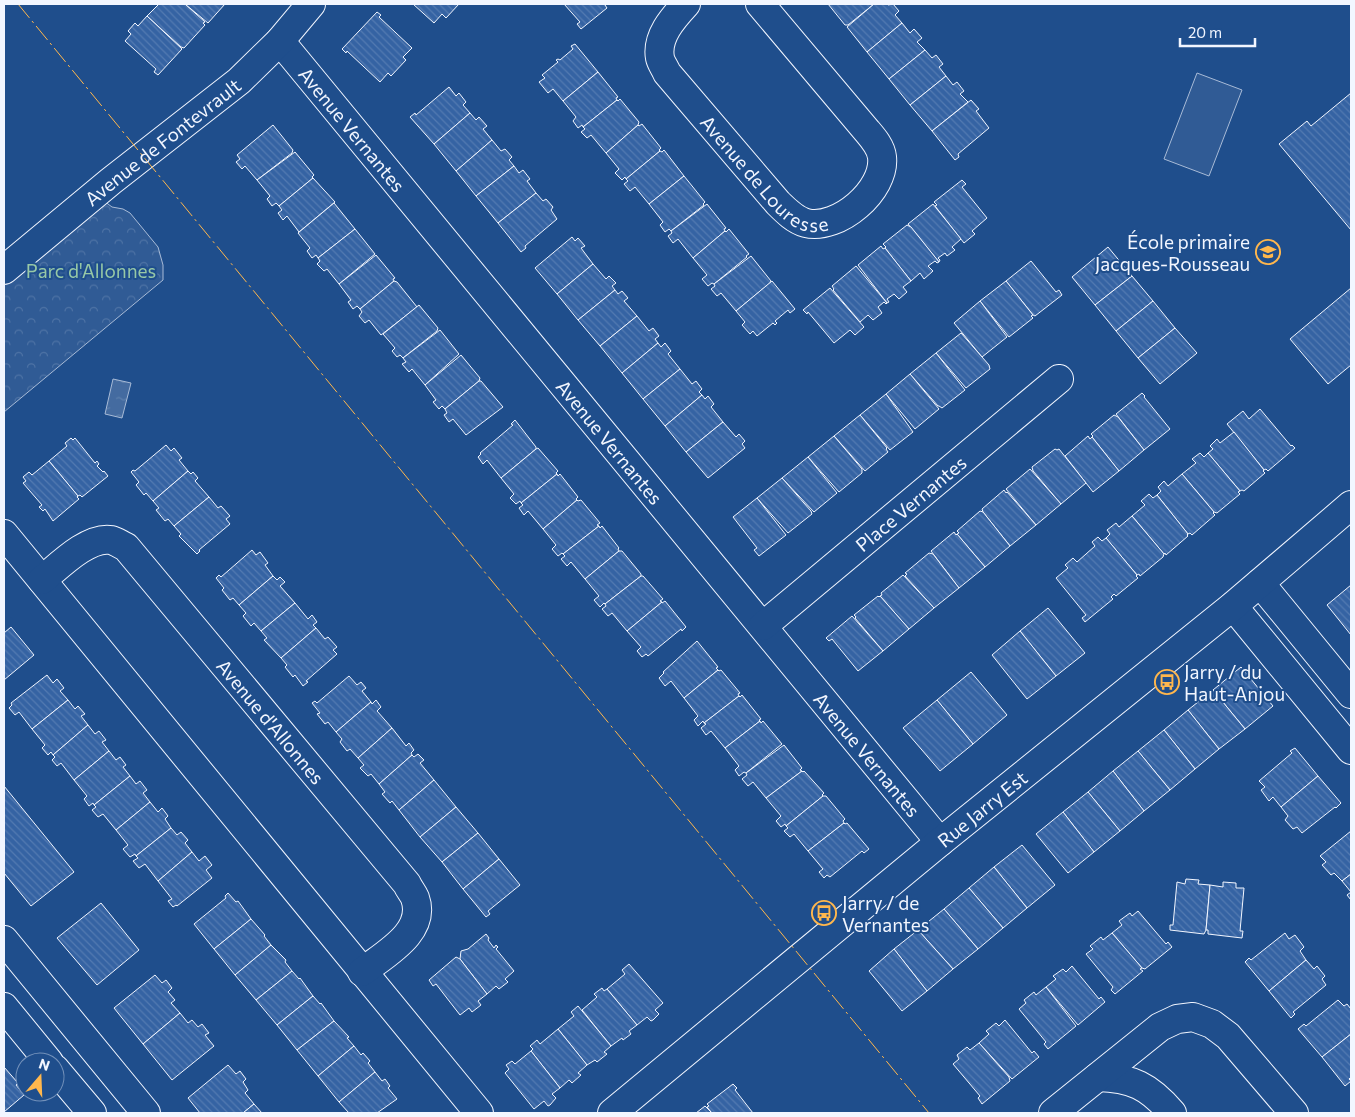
<svg xmlns="http://www.w3.org/2000/svg" width="1355" height="1117" viewBox="0 0 1355 1117" font-family="Commissioner,sans-serif">
	<style>
		.park { fill: url(#park-crowns); stroke: #a8bbd7 }
		.built { fill: #305b95; stroke: #a8bbd7 }
		.water { fill: url(#water-ripples); stroke: #a8bbd7 }
		.building { fill: url(#building-back-hatch); stroke: #f2f6ff }
		.lines { fill: none; stroke-linecap: round; stroke-linejoin: round }
		.minor-casing { stroke: #f2f6ff; stroke-width: 30 }
		.minor { stroke: #1f4e8c; stroke-width: 28 }
		.power { stroke: #ffb74d; stroke-width: 1; stroke-dasharray: 18 4 2.5 4; stroke-linecap: butt }
		.labels { text-anchor: middle; dominant-baseline: central; stroke-width: 4; stroke-linejoin: round; paint-order: stroke }
		.street-label { font-size: 19px; fill: #f2f6ff; stroke: #1f4e8c }
		.poi-label { font-size: 19px; fill: #f2f6ff; stroke: #1f4e8c; text-anchor: start }
		.park-label { font-size: 19px; fill: #97c8a6; stroke: #1f4e8c }
	</style>
	<defs>
		<pattern id="park-crowns" width="20" height="18" patternUnits="userSpaceOnUse" patternTransform="scale(1.25)"><rect width="20" height="18" fill="#305b95"/><path d="M2 6a3 3 0 1 1 6 0M12 15a3 3 0 1 1 6 0" fill="none" stroke="#4e73a5"/></pattern>
		<pattern id="water-ripples" width="26" height="14" patternUnits="userSpaceOnUse" patternTransform="scale(1.25)"><rect width="26" height="14" fill="#446ba0"/><path d="M2 4q2-2 4 0t4 0M15 11q2-2 4 0t4 0" fill="none" stroke="#5f81ae"/></pattern>
		<pattern id="building-back-hatch" width="6" height="6" patternUnits="userSpaceOnUse" patternTransform="scale(1.25)"><rect width="6" height="6" fill="#3563a3"/><path d="M-1 5l2 2M0 0l6 6M5-1l2 2" fill="none" stroke="#537ab1"/></pattern>
	</defs>
	<rect width="100%" height="100%" fill="#1f4e8c"/>
	<path class="park" d="M96,195L112,207L123,209L130,213L158,247L163,265V280L4,412V275Z"/>
	<path class="built" d="M1197,73L1242,90L1209,176L1164,159Z"/>
	<path class="water" d="M113,379L131,383L122,418L105,414Z"/>
	<g class="building">
		<path d="M159,4H185L205,22L203,23L205,25L184,48L181,47L147,16Z"/>
		<path d="M185,4H225L208,23Z"/>
		<path d="M413,4H459L446,18L442,14L434,23Z"/>
		<path d="M564,4H606L605,5L607,8L581,29L577,24L580,22Z"/>
		<path d="M828,4H874L848,25H845Z"/>
		<path d="M874,4H887L888,5L893,4L899,11L895,15L902,23L867,52L847,27Z"/>
		<path d="M377,12L381,15L379,17L412,48L403,57L406,60L391,76L388,73L380,82L347,51L346,53L342,49Z"/>
		<path d="M147,16L182,49L158,75L154,72L156,69L125,41L131,34L128,31L135,23L138,26Z"/>
		<path d="M902,23L910,33L914,29L922,38L917,42L925,50L889,79L867,52Z"/>
		<path d="M575,44L598,72L563,101L553,89L548,93L539,82L545,78L542,75L558,62L556,60L558,59L560,60L573,49L571,46Z"/>
		<path d="M925,50L932,58L936,55L943,64L939,67L946,76L910,105L889,79Z"/>
		<path d="M598,72L618,97L616,98L617,100L583,127L582,125L578,128L573,121L576,117L563,101Z"/>
		<path d="M946,76L953,85L957,82L964,91L960,94L968,102L932,131L910,105Z"/>
		<path d="M449,87L456,96L459,93L466,102L463,105L470,113L434,144L410,117L415,113L416,115Z"/>
		<path d="M1351,93V230L1279,144L1307,121L1311,126Z"/>
		<path d="M620,99L639,122L638,125L606,153L591,135L587,138L581,132L585,129L583,127L617,100L618,101Z"/>
		<path d="M971,100L979,109L976,111L989,128L958,154L959,157L955,160L932,131Z"/>
		<path d="M470,113L476,120L479,117L487,126L483,129L492,140L456,171L434,144Z"/>
		<path d="M642,124L661,148L659,150L660,151L626,179L625,177L622,180L615,173L619,169L606,153L638,125L639,126Z"/>
		<path d="M273,125L293,150L292,153L257,180L245,166L242,169L236,162L240,159L237,155Z"/>
		<path d="M492,140L501,151L505,149L512,157L509,160L514,166L476,196L456,171Z"/>
		<path d="M664,150L684,176L649,204L635,187L630,191L624,184L628,181L626,179L660,151L662,152Z"/>
		<path d="M295,152L314,175L312,177L313,178L279,206L276,203L272,206L267,199L270,196L257,180Z"/>
		<path d="M514,166L519,173L523,170L530,179L527,181L536,193L498,223L476,196Z"/>
		<path d="M684,176L705,202L703,204L704,205L671,231L669,229L665,232L660,225L663,222L649,204Z"/>
		<path d="M313,178L335,202L299,232L287,216L283,220L278,213L282,210L279,206Z"/>
		<path d="M962,180L966,184L962,187L987,218L972,231L975,234L964,243L935,206L937,205L934,202Z"/>
		<path d="M536,193L543,201L546,199L553,207L551,210L557,219L525,246L526,248L521,252L498,223Z"/>
		<path d="M334,203L355,229L318,258L316,255L312,258L307,251L310,248L298,233Z"/>
		<path d="M707,204L726,228L724,229L725,231L693,258L678,239L673,243L668,236L672,233L671,231Z"/>
		<path d="M933,204L961,239L952,247L955,250L947,256L945,253L938,258L940,260L939,262L908,224Z"/>
		<path d="M907,225L911,227L939,262L937,263L935,261L928,266L933,271L924,279L920,273L911,281L885,248L886,247L883,244Z"/>
		<path d="M355,229L375,254L339,284L327,269L324,271L317,264L320,261L318,258Z"/>
		<path d="M729,229L749,254L746,256L747,257L714,284L712,283L708,286L702,279L707,275L693,258L725,231L726,232Z"/>
		<path d="M572,237L575,241L578,238L585,246L581,248L593,264L557,294L535,268Z"/>
		<path d="M881,246L883,249L885,248L911,281L903,287L907,292L899,299L894,294L887,299L889,302L887,303L858,265Z"/>
		<path d="M1108,247L1132,276L1095,305L1072,277Z"/>
		<path d="M376,255L395,278L393,279L394,281L360,309L357,306L353,309L348,302L351,300L339,284Z"/>
		<path d="M751,256L771,281L770,283L736,311L721,293L717,296L711,289L715,286L714,284Z"/>
		<path d="M1031,261L1056,292L1059,290L1062,295L1035,316L1033,315L1006,281Z"/>
		<path d="M593,264L606,279L609,276L616,283L612,286L615,290L578,320L557,294Z"/>
		<path d="M856,266L887,303L886,304L884,302L878,307L882,313L873,320L868,315L860,322L833,290L834,289L832,286Z"/>
		<path d="M1132,276L1153,301L1116,331L1095,305Z"/>
		<path d="M394,281L397,282L417,307L381,335L369,320L365,323L359,316L362,312L360,309Z"/>
		<path d="M772,281L795,309L790,313L788,310L775,321L777,323L775,325L773,323L757,336L753,331L750,334L742,325L745,322L736,311Z"/>
		<path d="M1006,281L1033,315L1031,316L1033,318L1009,337L980,301Z"/>
		<path d="M830,288L864,327L855,335L850,330L834,343L808,312L807,314L803,310Z"/>
		<path d="M1351,288V365L1328,384L1290,339Z"/>
		<path d="M615,290L618,294L622,291L628,298L624,301L637,316L600,346L578,320Z"/>
		<path d="M980,301L1007,337L982,357L954,323Z"/>
		<path d="M1153,301L1175,328L1138,358L1116,331Z"/>
		<path d="M419,305L438,328L437,331L403,358L400,355L397,357L392,351L395,348L383,334Z"/>
		<path d="M637,316L649,331L653,328L659,336L655,339L658,343L622,373L600,346Z"/>
		<path d="M1175,328L1197,353L1160,384L1138,358Z"/>
		<path d="M440,330L459,354L425,385L412,369L409,372L402,364L406,362L403,358Z"/>
		<path d="M961,333L989,365L990,369L966,388L936,353Z"/>
		<path d="M658,343L661,347L665,343L671,351L668,354L680,369L643,399L622,373Z"/>
		<path d="M936,353L965,390L942,408L939,406H938L910,374Z"/>
		<path d="M461,355L480,378L479,381L445,409L442,406L439,409L433,402L436,400L425,385Z"/>
		<path d="M680,369L692,384L696,381L702,389L699,392L702,395L665,426L643,399Z"/>
		<path d="M910,374L939,409L915,429L886,394Z"/>
		<path d="M479,381H481L503,407L466,435L453,419L449,422L444,415L447,413L445,409Z"/>
		<path d="M1142,393L1145,396L1144,397L1170,429L1144,450L1116,414Z"/>
		<path d="M886,394L913,432L890,450L860,415Z"/>
		<path d="M702,395L705,399L708,396L714,404L711,407L723,422L686,452L665,426Z"/>
		<path d="M1260,409L1291,446L1292,445L1295,448L1268,471L1266,469L1264,470L1227,424L1243,411L1249,419Z"/>
		<path d="M860,415L887,448L886,449L888,452L865,471L834,436Z"/>
		<path d="M1114,415L1118,417L1144,450L1119,471L1092,437L1093,436L1091,434Z"/>
		<path d="M515,420L536,447V449L501,478L487,460L483,464L478,457L481,454L480,453L513,425L511,424Z"/>
		<path d="M723,422L736,437L739,434L745,441L742,444L745,448L708,478L686,452Z"/>
		<path d="M1234,432L1264,470L1263,471L1265,473L1244,491L1242,490L1240,491L1208,453L1213,449L1210,446L1217,439L1220,443Z"/>
		<path d="M834,436L862,469V473L839,492L808,457Z"/>
		<path d="M1088,436L1090,439L1092,437L1119,471L1093,492L1065,456Z"/>
		<path d="M71,438L73,440L75,438L95,463L97,461L99,464L97,466L103,472L104,471L108,476L82,497L80,495L78,496L49,461L67,446L65,443Z"/>
		<path d="M166,445L171,451L174,448L182,458L179,460L188,471L153,501L146,493L144,495L136,485L139,482L131,472L133,470L135,471Z"/>
		<path d="M538,448L558,471L556,473L557,474L521,503L520,501L516,504L510,498L514,494L501,478L536,449Z"/>
		<path d="M1055,449L1057,450L1059,449L1086,483L1061,504L1033,471L1032,467Z"/>
		<path d="M1200,453L1204,457L1208,453L1240,491L1238,492L1240,494L1217,513L1214,512L1182,474L1196,463L1192,459Z"/>
		<path d="M808,457L837,493L814,512L782,478Z"/>
		<path d="M49,461L78,496L77,497L79,499L53,521L45,509L43,511L39,507L42,505L23,483L26,481L23,477L29,472L32,475Z"/>
		<path d="M1030,469L1061,504L1036,525L1006,489Z"/>
		<path d="M188,471L191,474L193,472L198,478L195,481L209,497L174,526L168,519L165,521L156,510L159,508L153,501Z"/>
		<path d="M557,474L558,476L560,474L578,497L576,499L577,500L543,529L528,511L524,515L519,508L523,505L521,503Z"/>
		<path d="M1182,474L1214,512L1213,513L1215,515L1192,535L1190,533L1188,534L1157,495L1161,491L1158,487L1164,481L1168,486Z"/>
		<path d="M782,478L811,511L812,514L788,533L757,498Z"/>
		<path d="M1004,490L1006,493L1007,492L1036,525L1010,546L983,512L982,509Z"/>
		<path d="M1149,494L1153,498L1157,495L1188,534L1187,535L1188,536L1166,555L1165,553L1164,554L1132,516L1145,505L1141,501Z"/>
		<path d="M209,497L218,508L221,506L230,516L226,519L230,524L199,550L200,551L197,554L179,536L181,534L174,526Z"/>
		<path d="M757,498L786,535L759,556L754,550L757,548L733,517Z"/>
		<path d="M577,500L578,501L581,500L600,523L597,525L599,526L563,554L562,553L558,556L552,549L556,545L543,529Z"/>
		<path d="M980,511L983,512L1010,546L985,567L957,534L959,533L957,531Z"/>
		<path d="M1132,516L1164,554L1163,557L1140,576L1139,574L1137,575L1106,538L1110,534L1107,530L1116,523L1119,527Z"/>
		<path d="M599,526L600,528L602,526L619,548L618,549L619,551L585,579L571,562L567,566L561,559L565,556L563,554Z"/>
		<path d="M954,532L956,535L957,534L985,567L959,588L931,551Z"/>
		<path d="M1098,537L1102,541L1106,538L1137,575L1136,576L1138,578L1116,596L1114,594L1111,597L1113,599L1085,622L1082,618L1086,615L1056,578L1068,568L1065,565L1073,558L1077,562L1095,546L1092,542Z"/>
		<path d="M252,550L256,555L260,552L268,563L265,565L273,576L239,605L233,598L230,600L222,590L224,588L216,578L219,575L221,577Z"/>
		<path d="M619,551H622L641,574V576L605,604L604,603L600,607L594,600L599,596L585,579Z"/>
		<path d="M929,553L933,554L959,588L934,608L905,576L907,574L905,573Z"/>
		<path d="M903,575L934,608L909,629L880,596L882,595L881,593Z"/>
		<path d="M273,576L277,580L280,577L285,582L280,586L295,603L261,631L254,623L251,626L243,616L246,613L239,605Z"/>
		<path d="M641,576H643L663,599L660,601L662,602L627,631L612,613L608,616L602,609L606,606L605,604Z"/>
		<path d="M1351,585V635L1327,605Z"/>
		<path d="M878,596L879,597L880,596L909,629L883,651L855,618L856,617L854,615Z"/>
		<path d="M665,601L686,627L682,631L681,629L648,656L646,654L642,657L637,651L641,647L627,631L662,602V603Z"/>
		<path d="M295,603L308,619L312,615L317,622L313,625L316,628L281,658L264,640L267,638L261,631Z"/>
		<path d="M1048,608L1085,653L1056,676L1020,631Z"/>
		<path d="M852,616L883,651L858,671L832,639L829,641L826,638Z"/>
		<path d="M11,627L34,655L4,680V633Z"/>
		<path d="M316,628L325,639L328,637L337,647L333,650L337,654L306,681L308,682L303,686L295,675L293,677L285,667L287,665L281,658Z"/>
		<path d="M1020,631L1056,676L1027,699L992,655Z"/>
		<path d="M697,641L718,667L716,668L718,670L684,698L671,681L665,686L659,678L664,673L663,672Z"/>
		<path d="M1241,667L1273,706L1245,729L1213,690Z"/>
		<path d="M718,670L719,671L721,670L740,693L738,694L739,696L704,723L703,721L698,726L694,720L698,716L684,698Z"/>
		<path d="M971,672L1007,715L973,744L937,700Z"/>
		<path d="M47,675L53,683L57,679L64,688L60,691L68,700L32,729L19,712L15,715L9,708L12,705L11,703Z"/>
		<path d="M349,676L357,685L361,682L366,688L362,691L371,702L336,732L328,722L325,724L317,714L320,713L312,703L315,701L317,703Z"/>
		<path d="M1213,690L1245,729L1219,749L1188,710Z"/>
		<path d="M742,695L761,719L759,720L760,721L725,748L711,731L706,735L701,728L706,724L704,723L739,696L740,697Z"/>
		<path d="M68,700L75,709L78,706L85,714L81,716L88,725L53,755L51,752L48,755L42,748L45,745L32,729Z"/>
		<path d="M376,700L381,707L377,711L392,728L358,758L350,749L347,751L340,742L342,739L336,732L371,702L372,704Z"/>
		<path d="M937,700L973,744L940,771L903,728Z"/>
		<path d="M1188,710L1219,749L1195,769L1164,730Z"/>
		<path d="M760,721L761,723L763,721L782,744L746,773L744,772L739,776L735,770L739,766L725,748Z"/>
		<path d="M88,725L95,734L99,731L106,740L102,742L109,751L74,780L61,763L57,766L52,760L55,757L53,755Z"/>
		<path d="M392,728L406,746L409,743L414,750L411,753L412,755L379,784L371,774L368,776L360,768L364,765L358,758Z"/>
		<path d="M1164,730L1195,769L1170,790L1138,751Z"/>
		<path d="M784,745L802,768L800,770L802,771L766,798L753,782L748,786L742,779L747,775L746,773Z"/>
		<path d="M1295,748L1318,776L1281,807L1273,797L1269,801L1261,790L1265,787L1259,781L1292,753L1290,751Z"/>
		<path d="M109,751L116,760L120,757L126,765L123,767L130,776L94,805L93,803L89,806L84,799L87,796L74,780Z"/>
		<path d="M1138,751L1170,790L1144,811L1113,771Z"/>
		<path d="M418,754L424,760L420,763L434,780L399,810L392,801L390,803L382,794L385,792L379,784L412,755L414,757Z"/>
		<path d="M802,771L803,772L804,771L824,793L822,795L823,796L786,826L785,824L781,827L776,821L781,816L766,798Z"/>
		<path d="M1113,771L1144,811L1120,831L1088,792Z"/>
		<path d="M130,776L136,784L140,781L147,790L143,793L150,802L116,830L103,814L98,817L92,810L96,807L94,805Z"/>
		<path d="M1318,776L1341,803L1336,808L1335,807L1302,833L1297,827L1293,829L1285,820L1288,816L1281,807Z"/>
		<path d="M434,780L456,807L420,837L399,810Z"/>
		<path d="M4,786L74,872L31,906L4,873Z"/>
		<path d="M1088,792L1120,831L1094,852L1063,812Z"/>
		<path d="M823,796H826L845,819L843,821L844,823L808,851L794,834L790,837L784,831L788,828L786,826Z"/>
		<path d="M150,802L158,812L162,808L168,816L165,819L171,828L136,856L135,854L130,857L123,849L128,845L116,830Z"/>
		<path d="M456,807L478,833L442,862L420,837Z"/>
		<path d="M1063,812L1094,852L1068,873L1036,834Z"/>
		<path d="M844,823L845,824L847,823L869,849L864,853L862,851L830,877L827,875L824,878L819,872L823,869L808,851Z"/>
		<path d="M171,828L177,835L181,832L188,840L185,843L192,852L158,881L145,864L139,868L133,861L138,858L136,856Z"/>
		<path d="M1351,831V874L1342,881L1334,873L1331,875L1322,865L1326,862L1320,856Z"/>
		<path d="M478,833L499,859L463,889L442,862Z"/>
		<path d="M1022,845L1055,885L1027,908L994,867Z"/>
		<path d="M192,852L199,861L205,856L212,865L206,870L212,878L177,906L176,905L173,907L168,901L172,899L158,881Z"/>
		<path d="M499,859L520,885L488,911L490,914L486,917L463,889Z"/>
		<path d="M994,867L1027,908L1003,928L969,888Z"/>
		<path d="M1351,874V900L1347,895L1351,892L1342,881Z"/>
		<path d="M1186,879L1199,880L1198,884L1210,885L1206,930L1204,934L1170,930V925H1173L1177,882L1185,884Z"/>
		<path d="M1223,882L1236,883V888H1244L1240,931H1243L1242,938L1208,934V930H1206L1210,885L1223,887Z"/>
		<path d="M969,888L1003,928L978,949L944,909Z"/>
		<path d="M228,893L236,902L238,901L251,919L214,949L194,924L226,898L225,896Z"/>
		<path d="M101,903L139,950L97,985L57,938Z"/>
		<path d="M944,909L978,949L953,969L918,930Z"/>
		<path d="M1138,911L1166,944L1168,942L1172,947L1145,969L1142,968L1112,933L1122,925L1119,921L1130,913L1132,916Z"/>
		<path d="M251,919L265,935L264,936L271,945L235,975L214,949Z"/>
		<path d="M918,930L953,969L927,991L894,949Z"/>
		<path d="M1112,933L1142,968L1140,969L1143,971L1115,994L1111,990L1113,987L1086,954L1093,949L1090,946L1101,937L1103,940Z"/>
		<path d="M1285,933L1289,939L1295,935L1304,947L1300,951L1306,960L1269,991L1245,962L1249,958L1251,960Z"/>
		<path d="M486,934L489,938L488,940L494,948L496,945L498,947L496,949L514,971L505,979L508,982L499,989L496,986L487,994L460,959L461,951L468,949Z"/>
		<path d="M271,945L286,960L285,962L292,971L256,1000L235,975Z"/>
		<path d="M894,949L927,991L902,1011L869,971Z"/>
		<path d="M456,957L460,959L487,994L478,1001L481,1005L472,1012L469,1008L460,1015L436,984L433,986L429,980Z"/>
		<path d="M1306,960L1314,969L1317,966L1325,976L1322,979L1326,985L1293,1012L1295,1014L1291,1018L1269,991Z"/>
		<path d="M629,964L663,1003L655,1010L659,1014L653,1020L651,1021L647,1017L637,1025L607,989L625,974L622,970Z"/>
		<path d="M1072,966L1099,999L1101,997L1105,1002L1078,1025L1046,987L1056,979L1053,976L1063,969L1066,972Z"/>
		<path d="M292,971L299,979L300,978L313,996L277,1025L256,1000Z"/>
		<path d="M155,975L162,983L166,980L172,988L168,992L175,1000L171,1003L180,1013L143,1044L114,1008Z"/>
		<path d="M1046,987L1076,1026L1048,1049L1044,1044L1046,1042L1019,1009L1026,1003L1024,1000L1034,992L1036,995Z"/>
		<path d="M602,988L604,991L607,989L637,1025L629,1031L631,1034L623,1040L622,1038L611,1046L582,1010L597,997L594,994Z"/>
		<path d="M313,996L320,1004L321,1003L334,1021L297,1050L277,1025Z"/>
		<path d="M1338,1000L1344,1006L1347,1004L1351,1009V1034L1322,1057L1298,1029L1304,1024L1306,1026Z"/>
		<path d="M578,1006L611,1046L604,1052L607,1054L597,1062L595,1060L587,1065L558,1029L574,1016L571,1012Z"/>
		<path d="M180,1013L188,1023L192,1020L198,1027L202,1024L209,1033L205,1035L214,1046L172,1080L143,1044Z"/>
		<path d="M1005,1020L1032,1053L1034,1051L1039,1057L1012,1079L979,1043L989,1034L986,1031L996,1023L999,1026Z"/>
		<path d="M334,1021L349,1037L347,1038L354,1046L318,1076L297,1050Z"/>
		<path d="M558,1029L587,1065L578,1073L581,1075L572,1083L569,1080L560,1088L531,1051L533,1049L530,1046L537,1040L540,1044Z"/>
		<path d="M1351,1034V1077L1349,1079L1351,1081L1345,1086L1322,1057Z"/>
		<path d="M979,1043L1009,1077L1010,1081L982,1104L978,1098L980,1096L953,1064L959,1059L957,1055L967,1047L970,1050Z"/>
		<path d="M354,1046L361,1055L363,1053L370,1061L368,1063L375,1072L339,1102L318,1076Z"/>
		<path d="M531,1051L560,1088L552,1094L556,1098L550,1105L548,1106L544,1101L534,1109L505,1073L509,1069L506,1065L512,1061L515,1064Z"/>
		<path d="M228,1065L236,1074L240,1071L246,1079L243,1082L248,1090L245,1093L254,1104L243,1113H200L188,1098Z"/>
		<path d="M4,1067L18,1083L16,1085L24,1095L4,1112Z"/>
		<path d="M375,1072L382,1081L385,1079L390,1086L388,1088L397,1099L377,1113H349L339,1102Z"/>
		<path d="M733,1084L737,1088L735,1090L753,1113H712L707,1107L709,1106L707,1104Z"/>
		<path d="M254,1104L262,1113H243Z"/>
		<path d="M705,1106L712,1113H696Z"/>
	</g>
	<g class="lines">
		<defs>
			<g id="minor">
				<path id="s1" d="M686,4C673,18 656,37 660,58C661,63 665,68 667,73L778,203C786,211 795,220 806,223C838,231 886,190 882,157C881,147 873,138 867,131L760,4"/>
				<path id="s2" d="M280,41L940,842"/>
				<path id="s3" d="M4,270L111,181L239,81L280,41L311,4"/>
				<path d="M4,534L479,1113"/>
				<path id="s4" d="M42,580C58,567 88,536 111,540C116,541 121,545 126,547L407,884C409,889 413,893 415,898C427,932 385,954 362,972"/>
				<path d="M1260,583L1351,694"/>
				<path d="M1233,606L1351,750"/>
				<path id="s5" d="M763,626L1059,379"/>
				<path d="M4,940L146,1113"/>
				<path d="M4,1007L49,1062"/>
				<path d="M55,1069L92,1113"/>
				<path d="M1098,1077C1132,1078 1149,1086 1172,1113"/>
				<path id="s6" d="M612,1113L940,842L1233,606L1351,505"/>
				<path d="M1053,1113L1160,1027L1177,1019L1193,1017L1212,1024L1228,1036L1294,1113"/>
			</g>
		</defs>
		<use href="#minor" class="minor-casing"/>
		<use href="#minor" class="minor"/>
		<path class="power" d="M18,4L929,1113"/>
	</g>
	<defs>
		<symbol id="school-ring" viewBox="-11 -11 22 22"><circle r="9.5" fill="#1f4e8c" stroke="#ffb74d" stroke-width="1.5"/><path d="M0-5L7-2L0 1L-7-2ZM-4 1L0 2.5L4 1V4Q0 6-4 4Z" fill="#ffb74d"/></symbol>
		<symbol id="bus-ring" viewBox="-11 -11 22 22"><circle r="9.5" fill="#1f4e8c" stroke="#ffb74d" stroke-width="1.5"/><path d="M-5-6H5V4H4V6H2V4H-2V6H-4V4H-5ZM-3.5-4V0h7V-4ZM-3.5 1.2v1.5H-2V1.2ZM2 1.2v1.5H3.5V1.2Z" fill="#ffb74d"/></symbol>
	</defs>
	<g fill-rule="evenodd">
		<use href="#school-ring" x="1254" y="238" width="28" height="28"/>
		<use href="#bus-ring" x="1153" y="668" width="28" height="28"/>
		<use href="#bus-ring" x="810" y="899" width="28" height="28"/>
	</g>
	<g class="labels">
		<g class="street-label">
			<text stroke="none"><textPath href="#s2" startOffset="114">Avenue Vernantes</textPath></text>
			<text stroke="none"><textPath href="#s3" startOffset="204">Avenue de Fontevrault</textPath></text>
			<text stroke="none"><textPath href="#s1" startOffset="222">Avenue de Louresse</textPath></text>
			<text stroke="none"><textPath href="#s2" startOffset="519">Avenue Vernantes</textPath></text>
			<text stroke="none"><textPath href="#s5" startOffset="192">Place Vernantes</textPath></text>
			<text stroke="none"><textPath href="#s4" startOffset="325">Avenue d'Allonnes</textPath></text>
			<text stroke="none"><textPath href="#s2" startOffset="924">Avenue Vernantes</textPath></text>
			<text stroke="none"><textPath href="#s6" startOffset="479">Rue Jarry Est</textPath></text>
		</g>
		<g class="poi-label">
			<text x="1250" y="241" text-anchor="end">École primaire<tspan x="1250" dy="22">Jacques-Rousseau</tspan></text>
			<text x="1184" y="671">Jarry / du<tspan x="1184" dy="22">Haut-Anjou</tspan></text>
			<text x="842" y="902">Jarry / de<tspan x="842" dy="22">Vernantes</tspan></text>
		</g>
		<g class="park-label">
			<text x="91" y="270">Parc d'Allonnes</text>
		</g>
	</g>
	<rect width="1355" height="1117" fill="none" stroke="#f2f6ff" stroke-width="10"/>
	<g transform="translate(40 1077) rotate(19)"><circle r="24" fill="#1f4e8c" stroke="#7391ba"/>
	<path d="M0-4L9 19L0 12L-9 19Z" fill="#ffb74d"/>
	<text y="-8" font-size="14" font-weight="bold" text-anchor="middle" fill="#f2f6ff">N</text>
	</g>
	<path d="M1180 38v8h75v-8" fill="none" stroke="#f2f6ff" stroke-width="2.5"/>
	<text x="1188" y="38" font-size="15" fill="#f2f6ff" stroke="#1f4e8c" stroke-width="4" paint-order="stroke">20 m</text>
</svg>
